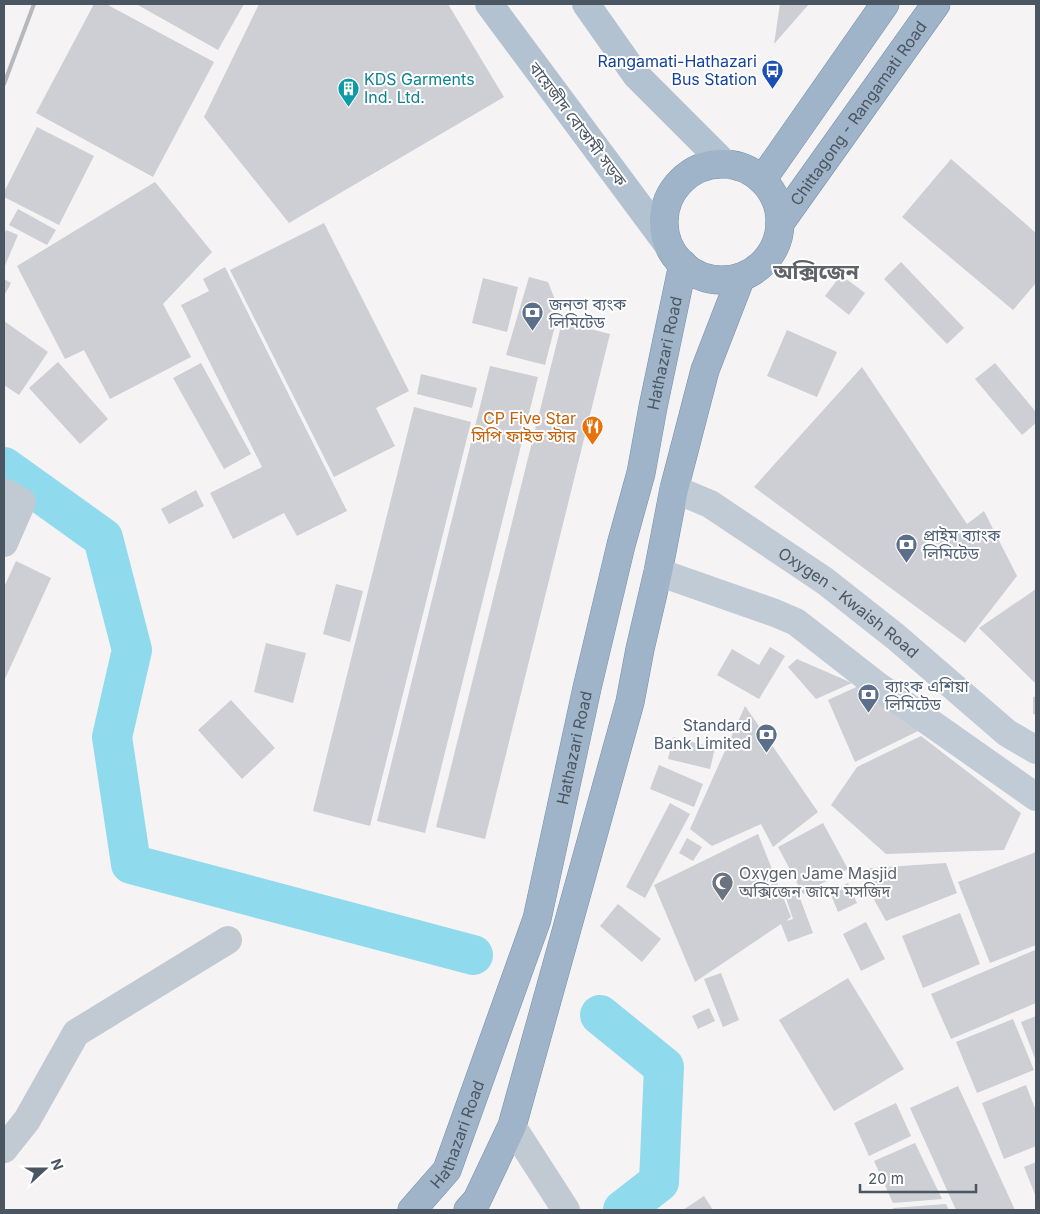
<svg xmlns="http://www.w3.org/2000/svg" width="1040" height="1214" viewBox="0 0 1040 1214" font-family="Inter,'Noto Sans Bengali',sans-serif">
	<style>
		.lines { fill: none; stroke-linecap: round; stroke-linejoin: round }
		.canal { stroke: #90daee; stroke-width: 40 }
		.building { fill: #cdcfd5 }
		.trunk-casing { stroke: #7690ad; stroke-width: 29 }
		.minor { stroke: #c1cad2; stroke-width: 28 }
		.secondary { stroke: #c1cbd6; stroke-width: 28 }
		.primary { stroke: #b3c2d1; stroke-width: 28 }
		.trunk { stroke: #9fb4c9; stroke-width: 28 }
		.rail { stroke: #b5b8bd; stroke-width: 4 }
		.labels { text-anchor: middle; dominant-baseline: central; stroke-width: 4; stroke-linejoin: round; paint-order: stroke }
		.transit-label { font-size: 16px; fill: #164399; stroke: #fff; text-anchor: end }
		.culture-label { font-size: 16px; fill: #0d838f; stroke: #fff; text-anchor: start }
		.street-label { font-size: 16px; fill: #4a5661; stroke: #fff }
		.service-label { font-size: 16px; fill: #4e5e75; stroke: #fff; text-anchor: start }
		.food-label { font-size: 16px; fill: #c56008; stroke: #fff; text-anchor: end }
		.worship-label { font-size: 16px; fill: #5b616d; stroke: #fff; text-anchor: start }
		.district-label { font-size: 21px; font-weight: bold; fill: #5f6368; stroke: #fff }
	</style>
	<rect width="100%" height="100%" fill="#f5f3f3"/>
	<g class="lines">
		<g class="canal">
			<path d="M4,467L103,538L132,650L112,737L131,864L473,955"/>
			<path d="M600,1015L664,1067L659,1182L623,1210"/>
		</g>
	</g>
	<g class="building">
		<path d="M94,4H106L214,62L153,177L36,113Z"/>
		<path d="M136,4H244L218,50Z"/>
		<path d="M259,4H448L504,97L289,223L204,117Z"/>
		<path d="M780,4H809L774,44Z"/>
		<path d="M37,127L94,156L59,225L4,197V192Z"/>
		<path d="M951,159L1036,233V283L1013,310L902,217Z"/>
		<path d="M155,182L212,252L163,304L191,357L110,399L84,350L65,359L17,266Z"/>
		<path d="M18,209L56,230L47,245L9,225Z"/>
		<path d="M324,223L409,391L376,408L395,446L334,477L230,270Z"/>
		<path d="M6,230L18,235L4,268V236Z"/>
		<path d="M901,262L964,328L947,344L884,279Z"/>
		<path d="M225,267L347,511L297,536L284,513L233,539L210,493L262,467L181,305L209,291L203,279Z"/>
		<path d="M841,275L865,293L849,315L825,296Z"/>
		<path d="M529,277L548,282L559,310L545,365L506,355Z"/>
		<path d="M483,278L518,287L507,332L472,323Z"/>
		<path d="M4,279L11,283L4,296Z"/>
		<path d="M4,321L48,352L19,395L4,385Z"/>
		<path d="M562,322L610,334L485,839L436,827Z"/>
		<path d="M787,330L837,352L817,397L767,376Z"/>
		<path d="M58,362L108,419L80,444L29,388Z"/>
		<path d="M201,363L251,454L224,469L173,378Z"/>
		<path d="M995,363L1036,412V423L1022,435L975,379Z"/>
		<path d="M490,366L538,377L425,833L377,821Z"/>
		<path d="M862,367L967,524L984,511L1017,576L965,643L754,487Z"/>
		<path d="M421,374L477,388L472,408L417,394Z"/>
		<path d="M414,407L471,422L370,826L313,811Z"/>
		<path d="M196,490L204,506L169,524L161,509Z"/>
		<path d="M16,561L51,578L4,681V587Z"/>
		<path d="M336,584L363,591L350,642L323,634Z"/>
		<path d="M1036,589V684L979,628Z"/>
		<path d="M266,643L306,653L293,703L254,692Z"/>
		<path d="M770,647L785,656L759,699L717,675L732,649L759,665Z"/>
		<path d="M797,659L852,683L816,699L788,667Z"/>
		<path d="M865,683L922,729L855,762L828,700Z"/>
		<path d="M1036,696V715L1033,714V697Z"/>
		<path d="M231,700L275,748L242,779L198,730Z"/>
		<path d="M745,706L818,812L773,847L761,824L712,846L690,829Z"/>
		<path d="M921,736L1021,813L1004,850L886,854L831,805L857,767Z"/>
		<path d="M673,737L715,748L710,769L668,759Z"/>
		<path d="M659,765L703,784L694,807L650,789Z"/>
		<path d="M670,803L690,814L645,898L626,887Z"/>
		<path d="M823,823L848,869L803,894L778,847Z"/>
		<path d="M758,834L791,917L786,921L793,919L786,898L798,893L813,933L788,942L781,924L695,982L654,885Z"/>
		<path d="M687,838L702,847L693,861L679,853Z"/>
		<path d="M1036,852V945L990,963L958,882Z"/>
		<path d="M946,863L957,893L886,921L857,869Z"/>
		<path d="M848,883L857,903L838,912L830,892Z"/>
		<path d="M618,904L661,939L642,962L600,926Z"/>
		<path d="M960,913L980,964L923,988L902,936Z"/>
		<path d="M866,922L885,959L861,971L843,934Z"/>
		<path d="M1035,950L1036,1003L951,1039L931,994Z"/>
		<path d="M721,973L739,1020L723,1027L704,979Z"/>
		<path d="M848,978L904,1069L834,1111L779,1020Z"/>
		<path d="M709,1008L715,1021L698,1029L692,1016Z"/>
		<path d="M1036,1016V1061L1021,1022Z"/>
		<path d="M1013,1019L1034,1070L977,1093L956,1042Z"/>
		<path d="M1026,1085L1036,1111V1146L1004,1159L982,1103Z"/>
		<path d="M958,1086L1015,1210H956L910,1108Z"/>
		<path d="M896,1103L911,1136L869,1156L854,1123Z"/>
		<path d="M915,1143L942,1199L893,1203L874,1161Z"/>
		<path d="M1036,1162V1197L1024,1167Z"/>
		<path d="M704,1196L713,1210H683Z"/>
		<path d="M946,1204L949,1210H894L893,1208Z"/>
	</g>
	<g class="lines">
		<defs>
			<g id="trunk">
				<circle cx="722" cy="222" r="58"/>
				<path d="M762,180L885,4"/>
				<path id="s2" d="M780,223L936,4"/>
				<path id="s3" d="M412,1210L447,1170L537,919L587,688L621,545L641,473L653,407L683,264"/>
				<path d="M468,1210L477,1200L512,1126L630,702L640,649L658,572L674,489L705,370L741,277"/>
			</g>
		</defs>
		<use href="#trunk" class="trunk-casing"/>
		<g class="minor">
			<path d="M4,492L22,502L4,543"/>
			<path d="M512,1126L566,1210"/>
			<path d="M4,1149L27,1120L76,1033L228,940"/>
		</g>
		<g class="secondary">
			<path id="s1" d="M674,489L710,504L825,581L896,637L1007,733L1036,750"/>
			<path d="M658,572L775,613L796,622L878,686L1036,797"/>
		</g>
		<g class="primary">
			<path d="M489,4L668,245"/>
			<path d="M586,4L636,75L726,165"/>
		</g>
		<use href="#trunk" class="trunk"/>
		<path class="rail" d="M4,84L34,4"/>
	</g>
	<defs>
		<symbol id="bus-pin" viewBox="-11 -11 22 30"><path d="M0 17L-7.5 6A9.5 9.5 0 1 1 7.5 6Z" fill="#1a4fb4" stroke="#fff"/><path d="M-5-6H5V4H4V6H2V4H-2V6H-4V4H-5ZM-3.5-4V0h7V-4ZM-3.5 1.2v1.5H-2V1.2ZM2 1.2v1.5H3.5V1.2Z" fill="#fff"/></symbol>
		<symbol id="building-pin" viewBox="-11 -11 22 30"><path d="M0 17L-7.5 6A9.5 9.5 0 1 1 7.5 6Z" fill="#0f9aa8" stroke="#fff"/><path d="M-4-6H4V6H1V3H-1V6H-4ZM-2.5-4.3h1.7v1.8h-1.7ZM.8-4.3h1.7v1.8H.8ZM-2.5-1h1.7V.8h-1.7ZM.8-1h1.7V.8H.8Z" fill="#fff"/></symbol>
		<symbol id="bank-pin" viewBox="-11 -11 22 30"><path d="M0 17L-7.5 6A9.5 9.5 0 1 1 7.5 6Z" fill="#5c6f8a" stroke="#fff"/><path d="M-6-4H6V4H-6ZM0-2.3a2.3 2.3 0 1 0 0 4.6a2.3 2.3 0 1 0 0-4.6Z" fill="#fff"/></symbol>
		<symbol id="restaurant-pin" viewBox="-11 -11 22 30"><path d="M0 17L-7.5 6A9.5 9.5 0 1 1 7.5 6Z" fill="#e8710a" stroke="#fff"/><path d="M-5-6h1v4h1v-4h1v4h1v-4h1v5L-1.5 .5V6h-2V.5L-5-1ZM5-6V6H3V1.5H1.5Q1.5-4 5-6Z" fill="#fff"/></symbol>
		<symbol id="mosque-pin" viewBox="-11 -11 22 30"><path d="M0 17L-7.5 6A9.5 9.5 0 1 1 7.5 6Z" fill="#6b7280" stroke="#fff"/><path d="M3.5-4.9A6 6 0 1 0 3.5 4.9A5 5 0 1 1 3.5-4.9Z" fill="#fff"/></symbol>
	</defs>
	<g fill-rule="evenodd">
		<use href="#bus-pin" x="760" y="58" width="25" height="34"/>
		<use href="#building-pin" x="336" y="76" width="25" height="34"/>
		<use href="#bank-pin" x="520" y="300" width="25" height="34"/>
		<use href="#restaurant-pin" x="580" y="414" width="25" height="34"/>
		<use href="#bank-pin" x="894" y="532" width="25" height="34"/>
		<use href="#bank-pin" x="856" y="682" width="25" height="34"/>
		<use href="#bank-pin" x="754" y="722" width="25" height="34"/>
		<use href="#mosque-pin" x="710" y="870" width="25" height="34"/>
	</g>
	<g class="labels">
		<g class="transit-label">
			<text x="757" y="61">Rangamati-Hathazari<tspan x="757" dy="18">Bus Station</tspan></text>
		</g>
		<g class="culture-label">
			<text x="364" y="79">KDS Garments<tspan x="364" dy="18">Ind. Ltd.</tspan></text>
		</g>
		<g class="street-label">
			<text stroke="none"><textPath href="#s2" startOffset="135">Chittagong - Rangamati Road</textPath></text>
			<text transform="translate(578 124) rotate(53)">বায়েজীদ বোস্তামী সড়ক</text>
			<text stroke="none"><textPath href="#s3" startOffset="900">Hathazari Road</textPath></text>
			<text stroke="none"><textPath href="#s1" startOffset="209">Oxygen - Kwaish Road</textPath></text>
			<text stroke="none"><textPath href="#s3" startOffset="495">Hathazari Road</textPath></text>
			<text stroke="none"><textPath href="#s3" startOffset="90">Hathazari Road</textPath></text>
		</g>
		<g class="service-label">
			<text x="549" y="304">জনতা ব্যংক<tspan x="549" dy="18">লিমিটেড</tspan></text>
			<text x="923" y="535">প্রাইম ব্যাংক<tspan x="923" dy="18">লিমিটেড</tspan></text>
			<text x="885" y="686">ব্যাংক এশিয়া<tspan x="885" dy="18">লিমিটেড</tspan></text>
			<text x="751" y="725" text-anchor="end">Standard<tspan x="751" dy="18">Bank Limited</tspan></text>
		</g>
		<g class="food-label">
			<text x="576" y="418">CP Five Star<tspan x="576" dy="18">সিপি ফাইভ স্টার</tspan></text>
		</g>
		<g class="worship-label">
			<text x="739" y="873">Oxygen Jame Masjid<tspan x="739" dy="18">অক্সিজেন জামে মসজিদ</tspan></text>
		</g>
		<g class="district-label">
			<text x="816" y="271">অক্সিজেন</text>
		</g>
	</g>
	<rect width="1040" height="1214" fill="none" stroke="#4a5661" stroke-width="10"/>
	<g transform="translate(45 1169) rotate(69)" stroke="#ffffff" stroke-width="4" paint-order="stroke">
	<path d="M0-4L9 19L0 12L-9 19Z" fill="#4a5661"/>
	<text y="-8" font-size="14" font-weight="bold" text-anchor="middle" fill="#4a5661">N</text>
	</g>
	<path d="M860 1184v8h116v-8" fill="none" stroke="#4a5661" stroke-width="2.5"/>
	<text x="868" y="1184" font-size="15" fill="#4a5661" stroke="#ffffff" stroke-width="4" paint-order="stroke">20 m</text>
</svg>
